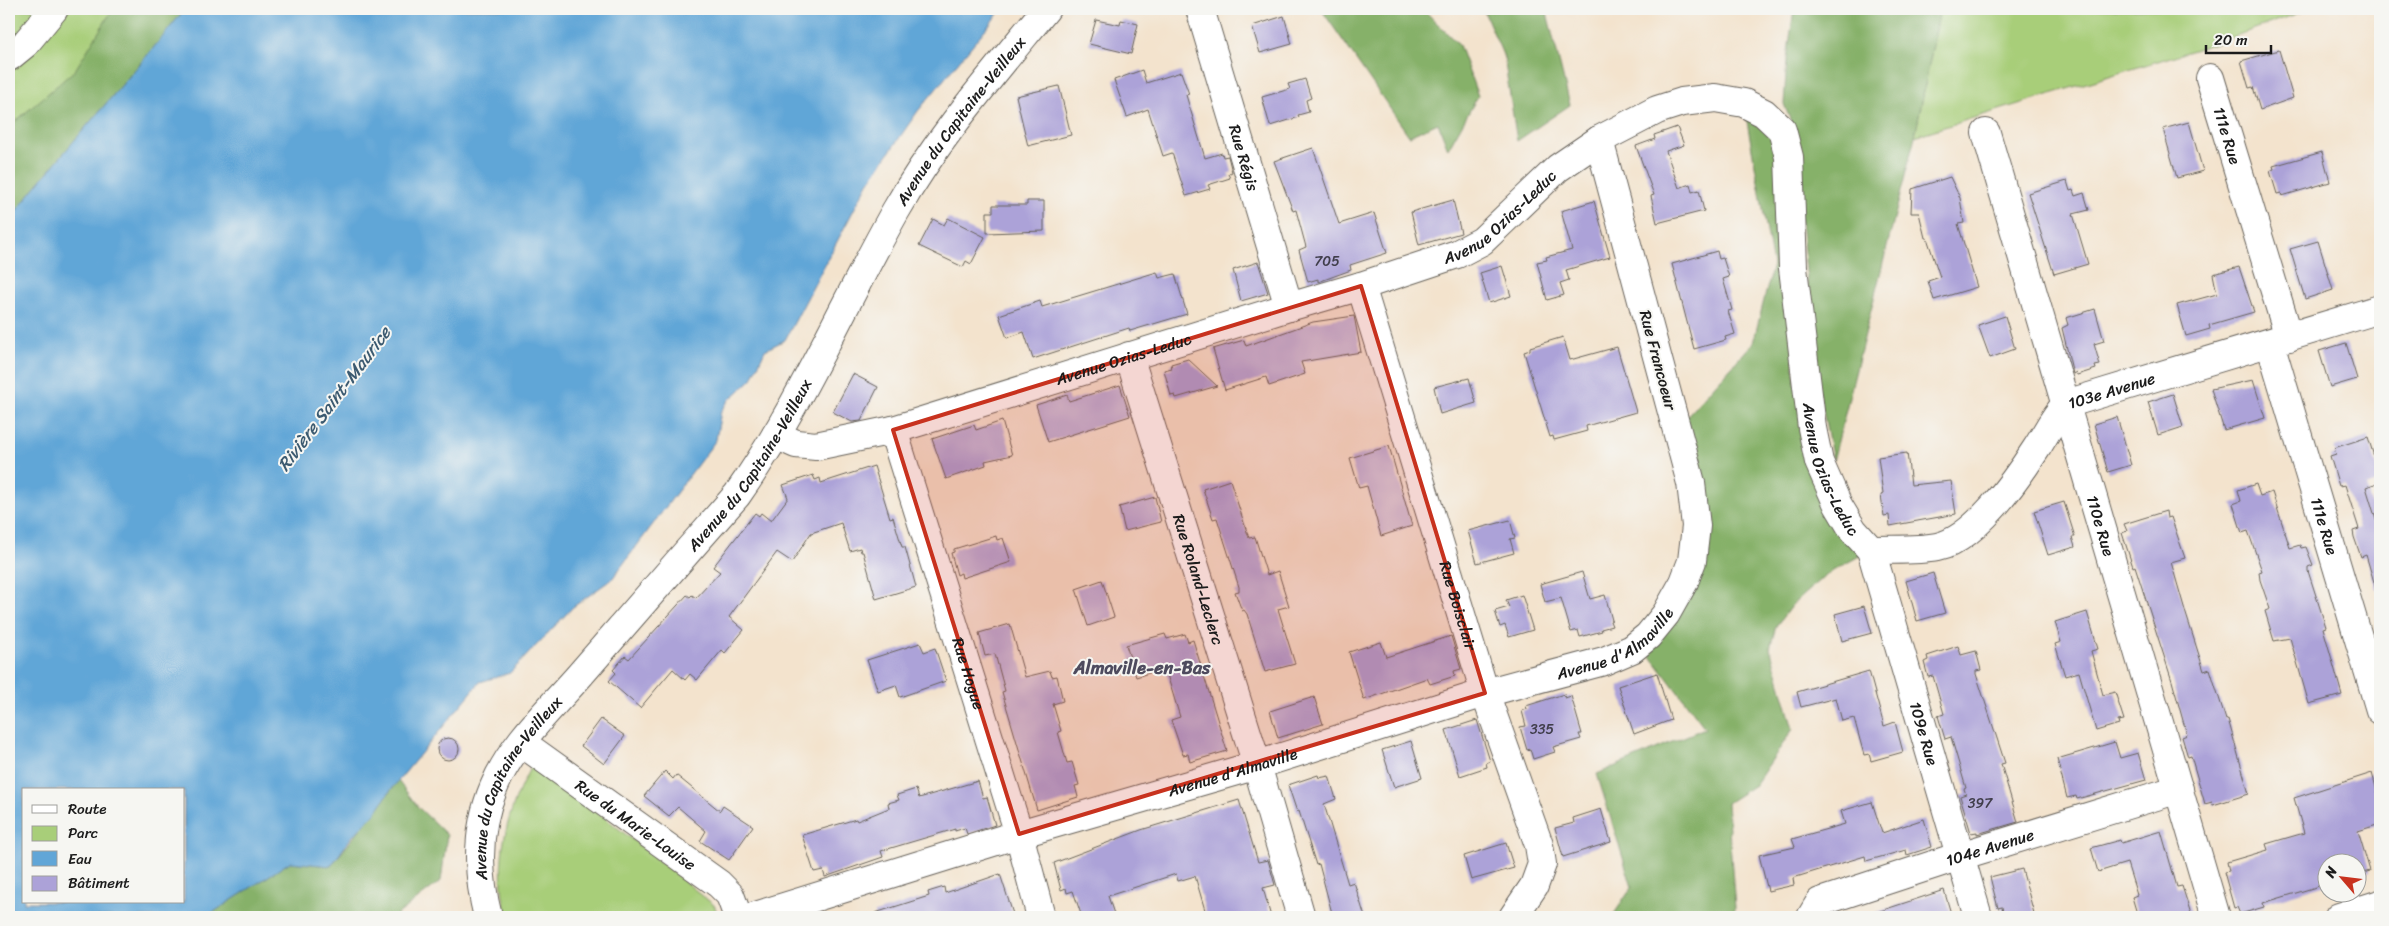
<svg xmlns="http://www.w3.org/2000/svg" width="2389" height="926" viewBox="0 0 2389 926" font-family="Sriracha,sans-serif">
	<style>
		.green { fill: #a8ce79; stroke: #62754a }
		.forest { fill: #86b169; stroke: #516642 }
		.water { fill: #61a6d7; stroke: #3e617a; fill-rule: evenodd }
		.building { fill: #aca2d8 }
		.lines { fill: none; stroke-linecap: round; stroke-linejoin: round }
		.minor-casing { stroke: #67625a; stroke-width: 30 }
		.minor { stroke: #fff; stroke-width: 28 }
		.marked { fill: #c8321e; fill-opacity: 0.2; stroke: #c8321e; stroke-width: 4; stroke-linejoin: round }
		.labels { text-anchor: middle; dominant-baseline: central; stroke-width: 4; stroke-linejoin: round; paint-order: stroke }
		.number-label { font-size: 14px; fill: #403e4b }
		.street-label { font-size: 16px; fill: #1c1c1c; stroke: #f6f6f2 }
		.water-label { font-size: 18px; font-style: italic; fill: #3b5a70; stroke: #f6f6f2 }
		.neighbourhood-label { font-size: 18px; font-weight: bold; fill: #4e4b5e; stroke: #f6f6f2 }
	</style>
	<rect width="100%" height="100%" fill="#f6f6f2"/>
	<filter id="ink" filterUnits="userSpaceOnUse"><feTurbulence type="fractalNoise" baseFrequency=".02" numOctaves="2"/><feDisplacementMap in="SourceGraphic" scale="10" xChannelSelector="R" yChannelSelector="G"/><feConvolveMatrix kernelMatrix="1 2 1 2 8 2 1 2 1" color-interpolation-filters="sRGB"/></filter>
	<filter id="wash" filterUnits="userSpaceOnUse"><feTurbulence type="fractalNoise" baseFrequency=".0096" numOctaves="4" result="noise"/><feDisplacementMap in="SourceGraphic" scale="20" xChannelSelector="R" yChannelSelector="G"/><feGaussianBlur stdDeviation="1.12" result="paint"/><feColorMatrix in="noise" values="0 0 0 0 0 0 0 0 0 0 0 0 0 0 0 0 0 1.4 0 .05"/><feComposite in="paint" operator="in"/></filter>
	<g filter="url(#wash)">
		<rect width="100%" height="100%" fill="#f3e3cd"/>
		<g class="green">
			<path d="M9,9H185L9,220Z"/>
			<path d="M1940,9H2310L2213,44L1915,136Z"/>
			<path d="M534,761L714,905L719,917H507C493,862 506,810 534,761Z"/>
		</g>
		<g class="forest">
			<path d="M113,9H185C128,81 65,148 9,220V127L75,70Z"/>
			<path d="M1321,9H1423L1459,45L1478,96L1448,149L1438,123L1409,136Z"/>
			<path d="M1483,9H1546L1570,105L1517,141L1504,57Z"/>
			<path d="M1794,9H1940L1915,136L1833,461L1817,380L1791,122L1784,104L1787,59Z"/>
			<path d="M1746,116L1773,138L1779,149L1795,385L1861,555L1824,576L1792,605L1776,626L1770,648L1793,729L1755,785L1727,803L1735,908L1733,917H1612L1632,887L1597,774L1705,728L1643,646L1693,572L1683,420L1753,343L1773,265Z"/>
			<path d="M398,781L418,807L447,835L441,881L394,917H206L290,862L331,866Z"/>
		</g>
		<path class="water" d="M185,9H1002L918,111L868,183L785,340L765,350L752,379L729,400L721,411L716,440L612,579L573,607L510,673L480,682L390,791L376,812L351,838L331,866L290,862L206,917H9V220C65,148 128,81 185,9ZM24,790H184V902H24Z"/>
		<g id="blocks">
			<g class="building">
				<path d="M1284,16L1292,44L1260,53L1252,26Z"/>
				<path d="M1096,20L1120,25L1121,20L1138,24L1131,54L1089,44Z"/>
				<path d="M2279,50L2293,98L2260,110L2253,87L2249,88L2241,61Z"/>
				<path d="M1142,70L1146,83L1181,72L1189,94L1186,95L1205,158L1222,153L1223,157L1228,156L1232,172L1228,174L1230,178L1208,185L1210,189L1186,196L1172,153L1163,156L1148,109L1127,117L1114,80Z"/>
				<path d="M1305,79L1311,98L1306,100L1309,112L1298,115L1299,117L1270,126L1262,97L1290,89L1288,84Z"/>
				<path d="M1059,86L1071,135L1028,146L1016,96Z"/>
				<path d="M2189,122L2203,171L2177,178L2163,129Z"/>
				<path d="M1677,127L1684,145L1666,151L1679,188L1690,184L1692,192L1699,190L1704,211L1657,223L1651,196L1654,195L1636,146L1655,139L1654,135Z"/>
				<path d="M1313,148L1339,224L1374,213L1387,253L1350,265L1351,270L1318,282V279L1308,282L1299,250L1306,247L1296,210L1293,211L1274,161Z"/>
				<path d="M2322,152L2330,182L2282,196L2281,193L2277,194L2270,171L2274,169L2273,166Z"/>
				<path d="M1950,177L1960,198L1964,223L1958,224L1977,287L1934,300L1928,281L1940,277L1927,238H1925L1919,213H1911L1912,189Z"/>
				<path d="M2067,181L2070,191L2073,190L2075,196L2084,193L2089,210L2073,214L2088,264L2054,274L2028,193Z"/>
				<path d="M1453,200L1461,233L1419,245L1411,212Z"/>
				<path d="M1027,201H1044V231L987,233V212H993V205H1027Z"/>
				<path d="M1594,201L1610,257L1566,270L1569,280L1560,283L1564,295L1547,300L1537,262L1547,260L1546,257L1572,250L1561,211Z"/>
				<path d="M948,218L985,237L971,264L966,261L963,267L919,246L933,219L944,225Z"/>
				<path d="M2318,241L2333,290L2305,299L2290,249Z"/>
				<path d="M1717,251L1719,259L1723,258L1729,277L1723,279L1732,310L1728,311L1735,334L1725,337L1726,340L1694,349L1672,264Z"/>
				<path d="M1258,262L1268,293L1241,301L1233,270Z"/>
				<path d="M1502,266L1511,296L1489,303L1480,273Z"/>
				<path d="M2239,267L2254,312L2209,325L2210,329L2186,336L2177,305L2217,294L2213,274Z"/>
				<path d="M1157,272L1159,278L1175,274L1187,314L1130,331L1129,328L1033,359L1024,332L1007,338L999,315L1040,301L1042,307Z"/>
				<path d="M2095,309L2104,341L2094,344L2100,365L2095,366L2096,369L2077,375L2076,372L2073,374L2062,328L2068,325L2066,318Z"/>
				<path d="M1354,316L1361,352L1301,362L1305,374L1269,386L1266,377L1225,390L1213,349L1244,340L1246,346L1313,322Z"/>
				<path d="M2005,316L2015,349L1990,358L1978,325Z"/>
				<path d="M1563,337L1570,360L1617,347L1636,412L1586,426L1587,431L1554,440L1553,436L1550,437L1524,352L1530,350V347Z"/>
				<path d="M2346,343L2357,379L2330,387L2319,351Z"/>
				<path d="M1188,359L1217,386L1176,398L1175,395L1171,396L1164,370L1172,368L1171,364Z"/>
				<path d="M853,374L878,387L861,421L852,422L833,412Z"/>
				<path d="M1469,378L1476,403L1440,414L1434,387Z"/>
				<path d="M2253,380L2265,418L2224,430L2211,389Z"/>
				<path d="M1120,385L1130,416L1048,442L1036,405L1067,395L1069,401Z"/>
				<path d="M2173,394L2183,427L2158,435L2148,402Z"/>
				<path d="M2117,417L2131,465L2108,472L2094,424Z"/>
				<path d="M1002,421L1012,455L985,461L986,465L946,479L932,439L974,425L976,430Z"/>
				<path d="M2368,437L2380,476V482L2366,487L2377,523L2380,522V589H2376L2366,555L2361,557L2354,537L2353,531L2359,529L2345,485L2339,486L2330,456L2336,454L2334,448Z"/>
				<path d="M1389,446L1412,526L1381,536L1367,486L1359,488L1350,458Z"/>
				<path d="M1907,453L1911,485L1951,481L1956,514L1890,526L1889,515L1884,516L1881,495L1883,494L1878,457Z"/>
				<path d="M874,466L890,518L893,517L902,547H905L916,587L876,599L863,552H861L860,548L850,551L841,523L811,533L792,562L777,552L729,617L744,630L725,653L722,650L697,680L690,674L685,680L673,669L640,708L609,681L616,673L613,670L625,656L629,659L687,595L690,597L692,595L696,598L720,572L713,567L755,513L759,516L761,513L771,521L788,498L783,485L813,475L815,480L820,478L821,483Z"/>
				<path d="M1230,480L1249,538L1255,537L1267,575L1278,571L1289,606L1278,609L1295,664L1265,672L1247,614L1244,610L1242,611L1235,592L1239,591V587L1217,518L1213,519L1203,489Z"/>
				<path d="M2256,484L2260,496L2272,492L2290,548L2300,545L2301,548L2306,547L2313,565L2308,567V571L2326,627L2323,628L2342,695L2309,704L2290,638L2274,641L2265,611L2270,609L2260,580L2259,572L2262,571L2248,531L2242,533L2233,504L2241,501L2238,490Z"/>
				<path d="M1155,497L1161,522L1125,531L1119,507Z"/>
				<path d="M2064,502L2075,537H2072L2075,547L2048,555L2034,511Z"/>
				<path d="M2166,511L2167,518L2171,517L2185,558L2171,562L2186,614L2204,671L2210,669L2226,720L2228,719L2249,794L2213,805L2212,802L2205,804L2191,756L2188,757L2182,737L2187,735L2172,681L2135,566L2133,567L2122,533L2127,531L2124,524Z"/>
				<path d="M1510,520L1515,538L1510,539L1514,553L1477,563L1468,531Z"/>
				<path d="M996,536L997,540L1003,538L1011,562L962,578L961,573L957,575L951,553L954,552V549Z"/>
				<path d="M1582,572L1590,599L1605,595L1612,620L1610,621L1612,626L1601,629L1602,631L1580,637L1578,630L1571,632L1561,598L1545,602L1540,584Z"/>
				<path d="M1933,573L1945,613L1917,621L1906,581Z"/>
				<path d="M1102,580L1114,617L1088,626L1076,589Z"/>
				<path d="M1522,595L1533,630L1509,637L1505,625L1500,627L1495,611L1509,607L1506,600Z"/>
				<path d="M1864,606L1872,633L1842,641L1835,614Z"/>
				<path d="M2087,612L2098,649L2091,651L2103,695L2115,692L2124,720L2118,721L2119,724L2096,731L2079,672L2065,676L2055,644L2061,642L2055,622Z"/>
				<path d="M1010,624L1025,677L1050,671L1052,677L1057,676L1063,701L1053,704L1061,731L1058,732L1067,763L1072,762L1079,785L1075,786L1078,797L1037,810L1002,692L1005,691L995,654L985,656L979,633Z"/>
				<path d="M1165,634L1167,639L1185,634L1188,642L1193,640L1227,751L1190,762L1188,754L1183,755L1171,720L1180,717L1165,668L1136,677L1126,645Z"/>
				<path d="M1451,636L1461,669L1454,671L1455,676L1430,684L1427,678L1364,700L1349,652L1381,642L1386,657Z"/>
				<path d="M920,643L924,652L935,648L946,681L900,697L896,685L878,691L867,660Z"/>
				<path d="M1958,646L1961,655L1976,651L1981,670L1976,671V674L2005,763L2001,764L2018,822L1977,834V832L1971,833L1960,796L1966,794L1964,789L1966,788L1951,737L1945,739L1938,716L1944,714L1933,676L1928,677L1924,662L1928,660L1927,656Z"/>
				<path d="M1869,671L1884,726L1895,722L1903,752L1871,761L1869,754L1864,755L1854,718L1842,721L1836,698L1801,707L1797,692Z"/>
				<path d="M1657,673L1671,720L1634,734L1618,686Z"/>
				<path d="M1564,694L1565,698L1571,696L1582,734H1579L1581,739L1553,747L1555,752L1533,759L1530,749L1527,750L1520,727L1526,726L1522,711L1527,709L1526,706Z"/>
				<path d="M1314,697L1323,724L1278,738L1270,711Z"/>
				<path d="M601,719L625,736L604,764L581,746Z"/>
				<path d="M1477,720L1490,761L1486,763L1487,767L1460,776L1446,730Z"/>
				<circle cx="448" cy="749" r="11"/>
				<path d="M1411,741L1422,778L1394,787L1382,750Z"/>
				<path d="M2115,742L2120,758L2138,753L2146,780L2077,799L2076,796L2067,798L2057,759Z"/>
				<path d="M665,771L673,779L676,775L720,811L723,806L753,826L729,860L700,841L706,831L678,807L669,816L644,796Z"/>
				<path d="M2372,773L2380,802V824L2358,831L2370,871L2356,875V864H2326V884L2263,903L2264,907L2240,914L2237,907L2234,908L2224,872L2229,871L2227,862L2268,850L2266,844L2304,833L2294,798Z"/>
				<path d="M1318,775L1319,778L1329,776L1336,799L1324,804L1348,884L1354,882L1365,917H1333L1319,864L1316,865L1299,811L1297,812L1288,785Z"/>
				<path d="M978,781L983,798L987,797L995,825L967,834L965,828L955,831V829L881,851L883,857L825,877L823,870L814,872L802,835L856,819L857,821L889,808L888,803L899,800L897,795L916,789L919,798Z"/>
				<path d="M1239,800L1258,862L1268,860L1275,885L1263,888L1271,917H1207L1195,876L1178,881L1176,874L1108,896L1115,917H1082L1073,891L1067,893L1066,888L1061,890L1054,863L1141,830Z"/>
				<path d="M1872,802L1882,833L1924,819L1932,847L1907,855L1906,850L1866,861L1865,856L1793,878L1794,885L1768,891L1759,855L1795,847L1792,839L1845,824L1841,811Z"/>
				<path d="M1601,809L1611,842L1563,857L1555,828L1574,823L1573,818Z"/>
				<path d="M2161,831L2177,887L2182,886L2192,917H2138L2132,897L2137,895L2127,863L2098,872L2091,848L2120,840L2121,843Z"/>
				<path d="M1506,843L1514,868L1471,880L1464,856Z"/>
				<path d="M2022,869L2035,917H2004L2002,907L1998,908L1990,877Z"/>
				<path d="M1000,874L1014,917H875V913L929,896L928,892L944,887L945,893Z"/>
				<path d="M1944,890L1952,917H1875L1874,913Z"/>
			</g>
		</g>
	</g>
	<g filter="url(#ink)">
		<use href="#blocks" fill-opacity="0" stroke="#67625a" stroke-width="1"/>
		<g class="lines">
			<defs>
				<g id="minor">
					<path id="s1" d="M1200,9L1289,307"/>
					<path d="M9,57L25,44L54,9"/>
					<path id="s2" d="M2210,78L2289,337"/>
					<path id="s3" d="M1986,133L2216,917"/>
					<path id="s4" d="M1361,286L1485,693L1539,845L1542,864L1534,886L1513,917"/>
					<path id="s5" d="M2270,343L2380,710"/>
					<path id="s6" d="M1129,356L1257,765L1301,917"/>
					<path id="s7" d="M893,430L1019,834L1041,917"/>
					<path id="s8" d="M776,435L796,444L816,446L893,430L1289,307L1361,286L1457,254L1482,241L1558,168L1599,140L1657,110L1682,102L1715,98L1744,103L1764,113L1782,130L1789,157L1793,268L1812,428L1819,462L1838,505L1853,530L1871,550L1978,917"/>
					<path id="s9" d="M1871,550C1893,549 1916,551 1937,547C1974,540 2016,480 2036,449C2046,434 2053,418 2066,404L2380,309"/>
					<path id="s10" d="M522,743L719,884L730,895L738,917"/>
					<path id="s11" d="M488,917C477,874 476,829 494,787C511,745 550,709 579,676C632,615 684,555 737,495C800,406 842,306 895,212C937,138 993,74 1046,9"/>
					<path id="s12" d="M752,917L1019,834L1257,765L1485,693L1604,661L1632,649L1648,636L1666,614L1684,582L1692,561L1696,526L1691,483L1599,140"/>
					<path id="s13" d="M1811,917L1820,902L1960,856L2179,789"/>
					<path d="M2339,917L2380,904"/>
				</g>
			</defs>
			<use href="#minor" class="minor-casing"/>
			<use href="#minor" class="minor"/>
		</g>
	</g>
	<path class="marked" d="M1361,286L1485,693L1019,834L893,430Z"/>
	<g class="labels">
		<g class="number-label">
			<text x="1327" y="261">705</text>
			<text x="1542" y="729">335</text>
			<text x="1980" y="803">397</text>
		</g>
		<g class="street-label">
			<text stroke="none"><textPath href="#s11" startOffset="950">Avenue du Capitaine-Veilleux</textPath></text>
			<text stroke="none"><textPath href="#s2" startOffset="60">111e Rue</textPath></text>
			<text stroke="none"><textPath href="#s1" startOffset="155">Rue Régis</textPath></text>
			<text stroke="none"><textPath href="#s8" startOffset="768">Avenue Ozias-Leduc</textPath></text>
			<text stroke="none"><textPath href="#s8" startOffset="362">Avenue Ozias-Leduc</textPath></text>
			<text transform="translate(1658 360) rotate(75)">Rue Francoeur</text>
			<text stroke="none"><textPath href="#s9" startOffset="310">103e Avenue</textPath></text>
			<text stroke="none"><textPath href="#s11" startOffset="545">Avenue du Capitaine-Veilleux</textPath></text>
			<text stroke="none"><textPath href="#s8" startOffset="1441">Avenue Ozias-Leduc</textPath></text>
			<text stroke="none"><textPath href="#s3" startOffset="409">110e Rue</textPath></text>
			<text stroke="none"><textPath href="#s5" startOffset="191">111e Rue</textPath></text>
			<text stroke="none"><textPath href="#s6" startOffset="234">Rue Roland-Leclerc</textPath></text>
			<text stroke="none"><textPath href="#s4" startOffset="334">Rue Boisclair</textPath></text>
			<text stroke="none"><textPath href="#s12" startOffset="908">Avenue d'Almaville</textPath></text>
			<text stroke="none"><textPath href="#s7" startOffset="255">Rue Hogue</textPath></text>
			<text stroke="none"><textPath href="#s8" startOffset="1725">109e Rue</textPath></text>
			<text stroke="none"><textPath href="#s12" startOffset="502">Avenue d'Almaville</textPath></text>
			<text stroke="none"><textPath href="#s11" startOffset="140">Avenue du Capitaine-Veilleux</textPath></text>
			<text stroke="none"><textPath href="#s10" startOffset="140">Rue du Marie-Louise</textPath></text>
			<text stroke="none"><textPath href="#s13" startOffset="196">104e Avenue</textPath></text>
		</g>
		<g class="water-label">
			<text transform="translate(334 399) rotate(-53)">Rivière Saint-Maurice</text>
		</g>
		<g class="neighbourhood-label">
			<text x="1142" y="668">Almaville-en-Bas</text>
		</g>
	</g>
	<rect width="2389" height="926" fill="none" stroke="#f6f6f2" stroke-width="30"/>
	<rect x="22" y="788" width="162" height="115" fill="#f6f6f2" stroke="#9f9f9c"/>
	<rect x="32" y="805" width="25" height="8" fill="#ffffff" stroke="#9f9f9c"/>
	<text x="68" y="814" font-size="15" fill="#1c1c1c">Route</text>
	<rect x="32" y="826" width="25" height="15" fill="#a8ce79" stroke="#9f9f9c"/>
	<text x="68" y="838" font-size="15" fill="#1c1c1c">Parc</text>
	<rect x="32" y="851" width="25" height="15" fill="#61a6d7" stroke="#9f9f9c"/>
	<text x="68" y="864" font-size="15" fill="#1c1c1c">Eau</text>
	<rect x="32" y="876" width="25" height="15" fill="#aca2d8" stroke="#9f9f9c"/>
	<text x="68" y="888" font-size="15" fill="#1c1c1c">Bâtiment</text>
	<g transform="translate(2342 878) rotate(298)"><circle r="24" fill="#f6f6f2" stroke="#9f9f9c"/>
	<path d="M0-4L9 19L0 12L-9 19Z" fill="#c8321e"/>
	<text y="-8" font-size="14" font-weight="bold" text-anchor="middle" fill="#1c1c1c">N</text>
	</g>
	<path d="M2206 45v8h65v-8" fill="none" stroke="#1c1c1c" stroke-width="2.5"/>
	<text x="2214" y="45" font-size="15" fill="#1c1c1c" stroke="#f6f6f2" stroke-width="4" paint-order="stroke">20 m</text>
</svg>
